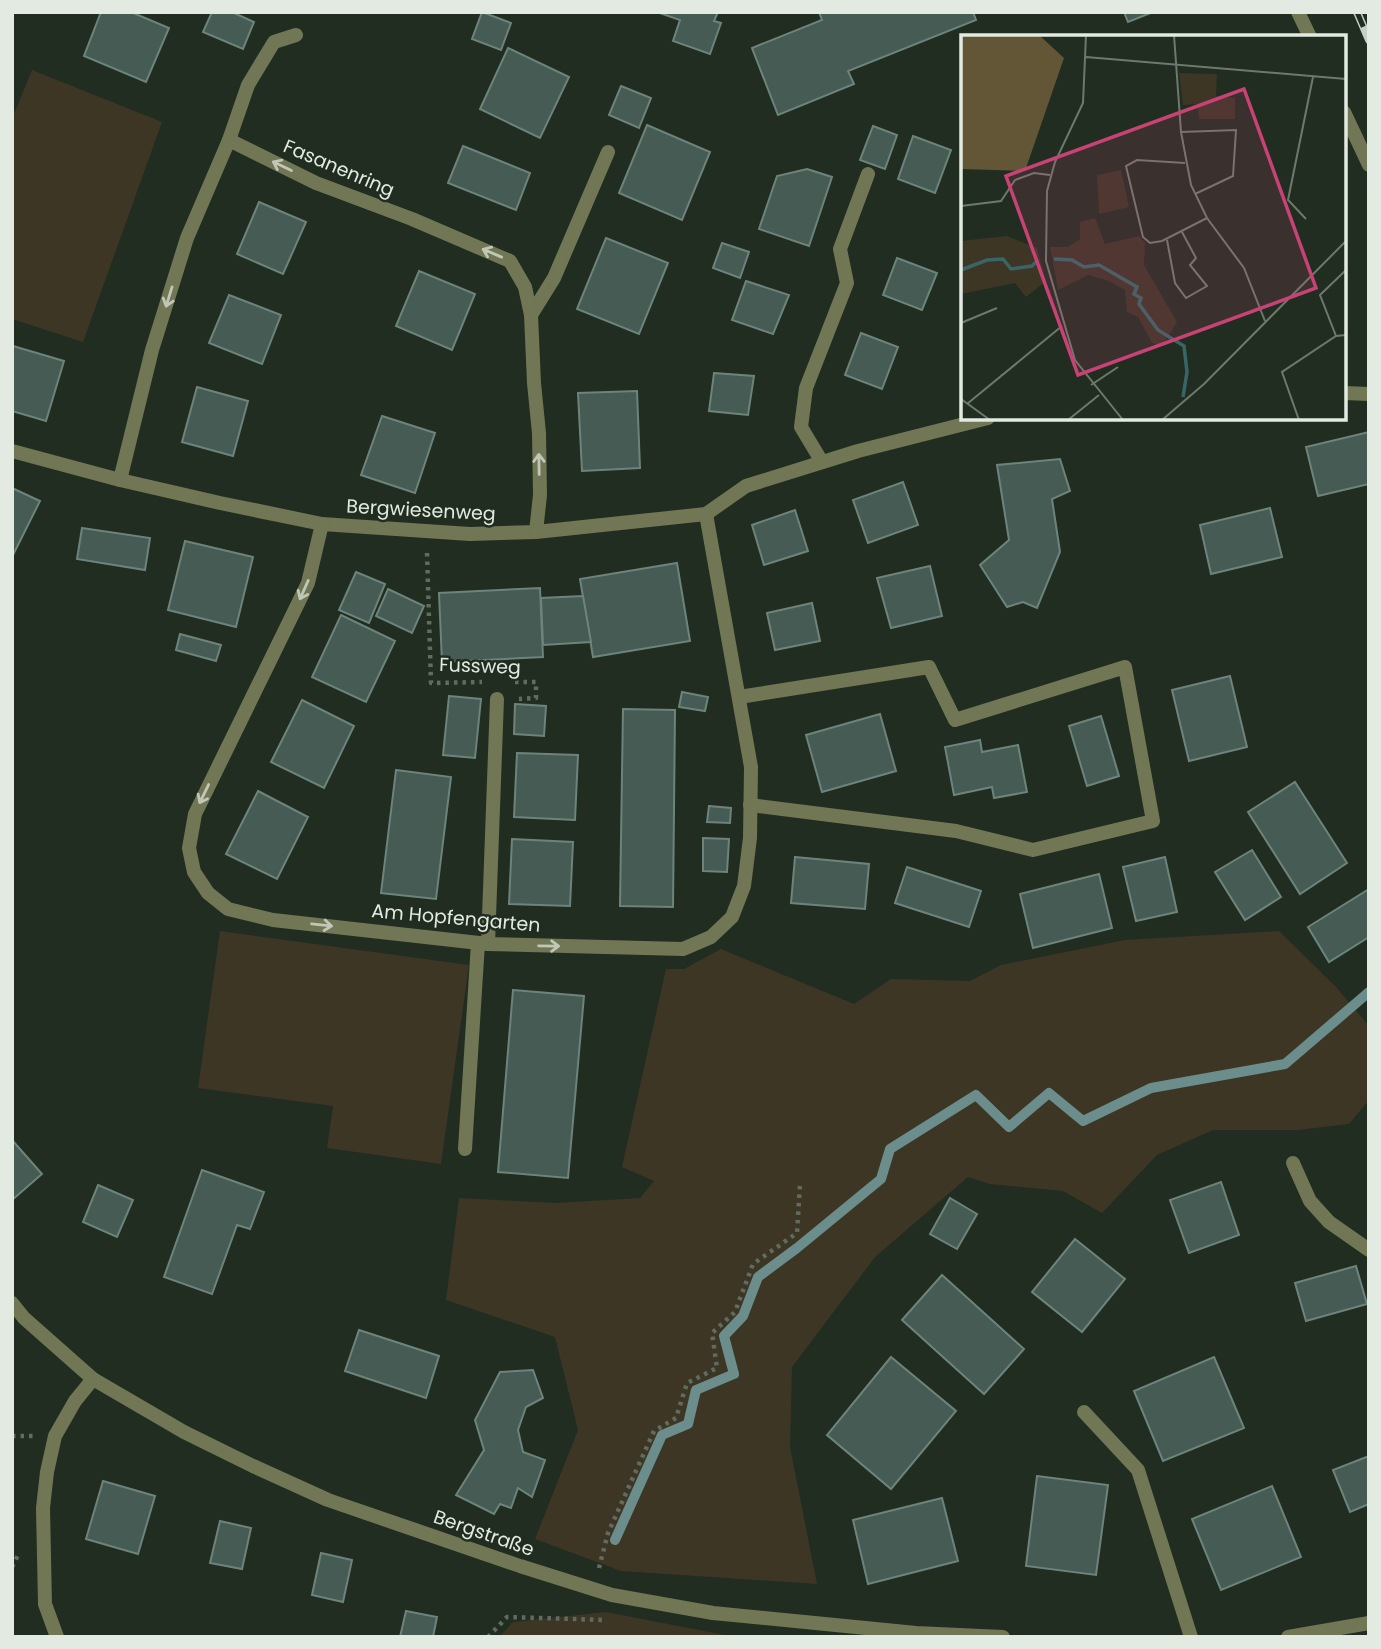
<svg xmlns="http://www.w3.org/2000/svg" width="1381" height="1649" viewBox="0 0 1381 1649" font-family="Poppins,sans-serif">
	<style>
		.green { fill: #3d3625 }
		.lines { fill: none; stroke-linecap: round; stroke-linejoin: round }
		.stream { stroke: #6b8e8c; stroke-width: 10 }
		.building { fill: #455b53; stroke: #6c847b; stroke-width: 2 }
		.path { stroke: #616c60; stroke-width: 4.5; stroke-dasharray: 3.5 5; stroke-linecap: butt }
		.service { stroke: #717655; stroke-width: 14 }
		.minor { stroke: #717655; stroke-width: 14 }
		.rail-casing { stroke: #c6cfc5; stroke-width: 8 }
		.rail { stroke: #212d20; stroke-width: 5; stroke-dasharray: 16; stroke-linecap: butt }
		.oneway { stroke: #c0c7b7 }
		.labels { text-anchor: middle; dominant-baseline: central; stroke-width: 5; stroke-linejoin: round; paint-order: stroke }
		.street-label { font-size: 19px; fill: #e2eae1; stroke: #212d20 }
		.inset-river { fill: none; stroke: #386667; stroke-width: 3.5 }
		.inset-road { fill: none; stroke: #6e796d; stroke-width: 2 }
		.view { fill: #c84276; fill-opacity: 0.15; stroke: #c84276; stroke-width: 3.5 }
		.inset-edge { fill: none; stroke: #e2eae1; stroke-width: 3.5 }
	</style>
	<rect width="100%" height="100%" fill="#212d20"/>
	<g class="green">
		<path d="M32,70L162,122L83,342L12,319V119Z"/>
		<path d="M220,931L469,965L441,1164L327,1148L333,1106L198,1088Z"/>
		<path d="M1279,931L1336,987L1369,1026V1100L1349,1124L1298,1130H1213L1157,1155L1102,1213L1063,1191L990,1184L968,1177L875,1257L792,1367L790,1447L817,1584L621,1571L535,1539L578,1430L555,1337L446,1300L459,1198L556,1203L640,1198L654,1181L622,1167L666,969H684L721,949L854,1004L891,979L970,981L1001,965L1125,940Z"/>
		<path d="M606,1612L735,1637H499L513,1622Z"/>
	</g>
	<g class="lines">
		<path class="stream" d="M615,1540L662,1435L688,1424L696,1390L734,1374L724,1336L743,1316L758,1277L797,1248L881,1179L890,1149L976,1095L1009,1127L1049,1093L1083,1121L1151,1088L1285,1064L1369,992"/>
	</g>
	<g class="building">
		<path d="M101,12H131L169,28L146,82L84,56Z"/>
		<path d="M212,12H232L254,22L243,49L203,32Z"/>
		<path d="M482,12L511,23L501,50L472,39Z"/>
		<path d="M657,12H718L714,21L721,23L710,54L673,41L680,20Z"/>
		<path d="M819,12H973L976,20L848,71L854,84L778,115L752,48L822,20Z"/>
		<path d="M1124,12H1153L1128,22Z"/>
		<path d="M508,48L569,77L540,138L480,109Z"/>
		<path d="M621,86L651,98L639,128L609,115Z"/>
		<path d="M647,125L710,152L682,220L619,193Z"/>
		<path d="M873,126L897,135L885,169L860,160Z"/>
		<path d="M913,136L951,150L935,193L898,179Z"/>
		<path d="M463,146L530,173L516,210L448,183Z"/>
		<path d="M807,169L832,177L809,246L759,229L777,176Z"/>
		<path d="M259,202L306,222L283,274L237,254Z"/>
		<path d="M606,238L668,263L639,334L577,309Z"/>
		<path d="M722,243L749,252L740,278L713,268Z"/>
		<path d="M897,258L937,273L922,310L883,295Z"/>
		<path d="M419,271L475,294L452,350L396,326Z"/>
		<path d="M746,281L789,295L773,334L732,320Z"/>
		<path d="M229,295L281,315L262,364L209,343Z"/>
		<path d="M861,333L898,347L882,389L845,375Z"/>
		<path d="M13,346L64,361L46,421L12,411Z"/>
		<path d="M714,373L754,376L748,415L709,411Z"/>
		<path d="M197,387L248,401L233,456L182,442Z"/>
		<path d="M637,391L640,468L582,471L578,393Z"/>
		<path d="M382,416L435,433L415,493L361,475Z"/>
		<path d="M1369,432V484L1318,496L1306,447Z"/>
		<path d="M1060,459L1070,491L1052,499L1060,552L1037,608L1023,602L1007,607L980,565L1009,540L997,465Z"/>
		<path d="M903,482L918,525L868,543L853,500Z"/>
		<path d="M12,488L40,501L12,557Z"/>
		<path d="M1270,508L1282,557L1211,574L1200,525Z"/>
		<path d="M795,510L808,551L764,565L752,525Z"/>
		<path d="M82,528L150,538L145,570L77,559Z"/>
		<path d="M185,541L253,557L236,627L168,610Z"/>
		<path d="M677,563L690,641L593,657L580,579Z"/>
		<path d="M930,566L942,616L891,628L877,578Z"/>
		<path d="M356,572L385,584L369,623L339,610Z"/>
		<path d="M540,588L543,657L442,662L439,593Z"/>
		<path d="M388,589L424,606L412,633L376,616Z"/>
		<path d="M583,596L591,642L543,645L541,598Z"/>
		<path d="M812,603L820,641L775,650L767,613Z"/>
		<path d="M341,615L395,641L366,702L312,677Z"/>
		<path d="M180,634L221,645L216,661L176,650Z"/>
		<path d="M1230,676L1247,747L1189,761L1172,690Z"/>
		<path d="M682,692L708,697L705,711L679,707Z"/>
		<path d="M449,696L481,699L475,758L443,755Z"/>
		<path d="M302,700L354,726L324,788L271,762Z"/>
		<path d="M515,704L546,706L544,736L514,734Z"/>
		<path d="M623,709L675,710L673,907L620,906Z"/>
		<path d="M880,714L896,771L822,792L806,735Z"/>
		<path d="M1101,716L1119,776L1087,786L1069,726Z"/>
		<path d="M980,740L982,752L1018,745L1027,792L994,798L992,787L954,795L945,747Z"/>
		<path d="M517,753L578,755L575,820L514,817Z"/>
		<path d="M396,770L451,777L436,899L381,893Z"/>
		<path d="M1295,782L1347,863L1300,894L1248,812Z"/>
		<path d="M258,791L308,817L277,879L226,854Z"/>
		<path d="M709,806L731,808L730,823L707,822Z"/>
		<path d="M703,838L729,839L727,872L703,871Z"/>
		<path d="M512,839L573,842L570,906L509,904Z"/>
		<path d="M1252,850L1281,897L1245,920L1215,872Z"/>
		<path d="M795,857L869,864L865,909L791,903Z"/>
		<path d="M1165,857L1177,912L1136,921L1123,867Z"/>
		<path d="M907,867L981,891L969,927L895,903Z"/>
		<path d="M1099,874L1112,928L1033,948L1020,894Z"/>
		<path d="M1369,889V937L1329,962L1308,927Z"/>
		<path d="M513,990L584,996L568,1178L498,1172Z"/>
		<path d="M12,1140L42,1174L12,1200Z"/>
		<path d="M202,1170L264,1192L250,1229L237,1225L212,1294L164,1277Z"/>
		<path d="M1221,1182L1239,1235L1189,1253L1170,1200Z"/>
		<path d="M98,1185L133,1200L117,1237L83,1222Z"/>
		<path d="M950,1198L977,1214L957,1249L930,1234Z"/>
		<path d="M1075,1239L1125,1279L1082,1332L1032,1292Z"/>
		<path d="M1356,1266L1367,1304L1306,1321L1295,1283Z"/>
		<path d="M942,1275L1024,1349L984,1394L902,1320Z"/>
		<path d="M359,1330L439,1356L426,1398L345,1371Z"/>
		<path d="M891,1357L956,1411L891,1489L827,1435Z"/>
		<path d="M1214,1357L1244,1428L1163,1461L1134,1391Z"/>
		<path d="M533,1370L543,1398L526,1407L518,1430L523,1452L545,1460L532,1497L518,1488L511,1508L500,1504L494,1514L456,1495L484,1450L475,1420L500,1372Z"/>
		<path d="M1369,1456V1504L1350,1512L1333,1470Z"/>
		<path d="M1037,1476L1108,1485L1096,1575L1026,1566Z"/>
		<path d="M103,1481L155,1496L138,1554L86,1539Z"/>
		<path d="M1272,1486L1301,1557L1221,1590L1192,1519Z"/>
		<path d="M942,1498L958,1561L868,1584L853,1520Z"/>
		<path d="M220,1521L251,1528L242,1569L210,1563Z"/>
		<path d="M321,1553L352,1560L343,1602L312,1595Z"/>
		<path d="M406,1611L437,1617L433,1637H400Z"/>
	</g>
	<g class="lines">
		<g class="path">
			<path d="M427,553L431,683L482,682"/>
			<path d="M515,682H536V698L519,699"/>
			<path d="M12,1436H33"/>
			<path d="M12,1567L18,1555"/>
			<path d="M599,1568L608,1533L654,1431L676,1418L687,1383L717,1368L712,1333L735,1312L753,1264L797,1233L800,1184"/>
			<path d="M488,1637L507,1617L605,1620"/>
		</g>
		<g class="service">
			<path d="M229,140L248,85L274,42L296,35"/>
			<path d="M531,315L554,278L608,152"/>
			<path d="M822,462L801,427L806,388L847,283L840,249L868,174"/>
			<path d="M488,944L497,699"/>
			<path d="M465,1149L478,943"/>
			<path d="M1293,1163L1310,1201L1329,1222L1369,1250"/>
			<path d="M1084,1412L1138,1470L1191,1637"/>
		</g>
		<g class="minor">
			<path d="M1298,12L1310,37"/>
			<path d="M1344,112L1369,165"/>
			<path d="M1344,393L1369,394"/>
			<path d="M12,451L120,480L220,503L322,524L470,534L536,532L706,514L746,486L858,451L988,418"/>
			<path d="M120,480L152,350L187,238L229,140L316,183L412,219L510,261L525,287L531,315L534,383L539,433L540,495L536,532"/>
			<path d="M322,524L308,583L195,814L189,848L194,872L208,893L228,909L273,920L488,944L683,949L711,937L732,917L744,886L750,838L751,767L706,514"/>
			<path d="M739,697L929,667L955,720L1125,667L1153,821L1033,850L956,831L750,805"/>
			<path d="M12,1303L24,1318L93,1379L184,1432L253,1466L328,1500L520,1566L612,1595L713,1613L916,1633L1003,1637"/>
			<path d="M57,1637L45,1604L43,1508L47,1472L55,1436L75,1401L93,1379"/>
			<path d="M1288,1637L1369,1623"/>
		</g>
		<defs>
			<path id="rail" d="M1357,12L1369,40"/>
		</defs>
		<use href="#rail" class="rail-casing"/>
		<use href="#rail" class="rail"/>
	</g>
	<defs><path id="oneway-shaft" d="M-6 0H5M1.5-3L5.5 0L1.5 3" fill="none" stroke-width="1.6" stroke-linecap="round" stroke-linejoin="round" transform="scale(1.75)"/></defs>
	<g class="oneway">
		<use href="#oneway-shaft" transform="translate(282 166) rotate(-154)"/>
		<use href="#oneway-shaft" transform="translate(492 253) rotate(-157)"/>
		<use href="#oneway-shaft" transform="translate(169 297) rotate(107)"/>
		<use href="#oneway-shaft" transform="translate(539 464) rotate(-91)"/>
		<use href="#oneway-shaft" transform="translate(304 590) rotate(114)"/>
		<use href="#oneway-shaft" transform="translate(204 794) rotate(116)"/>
		<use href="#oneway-shaft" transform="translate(322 925) rotate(6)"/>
		<use href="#oneway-shaft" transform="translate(549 946) rotate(1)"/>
	</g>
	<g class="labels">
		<g class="street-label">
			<text transform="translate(339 168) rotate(23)">Fasanenring</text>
			<text transform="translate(421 510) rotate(3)">Bergwiesenweg</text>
			<text transform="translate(480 666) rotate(2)">Fussweg</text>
			<text transform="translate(456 918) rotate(5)">Am Hopfengarten</text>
			<text transform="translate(484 1533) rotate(19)">Bergstraße</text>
		</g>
	</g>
	<g transform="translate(961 35)">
		<rect width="385" height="385" fill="#212d20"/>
		<path d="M218,38L256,39L255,61L274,63V84H238L237,69L222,70ZM160,135L168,172L138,179L136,140ZM134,183L144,209L178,201L184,208L183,230L216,287L201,311L191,308L177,282L166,277L164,255L148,246L127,240L97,255L89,212H107L119,204V187ZM46,201L76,213L85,246L65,262L54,248L0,259V206Z" fill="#3d3625"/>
		<path d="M0,0H78L103,23L64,136L0,134Z" fill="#635636"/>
		<path class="inset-river" d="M93,224L111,225L123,232L138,230L176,252L173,259L180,263L178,269L197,295L223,311L226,337L222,362M0,235L26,225L42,224L50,234L71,231L77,225"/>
		<path class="inset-road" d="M125,0L122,68L94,127L86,156L85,226L114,325L162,385M213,0L220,97L230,150L246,183L283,233L304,286M125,22L385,44M220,97L275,95L272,141L234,159M224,128L176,125L165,131L182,202L189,208L201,206L246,183M0,171L40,166L54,145L73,138L89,140M345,184L327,165L352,42M206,205L214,248L225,263L246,251L229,230L235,223L221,197M0,288L36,273M375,301L359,260L385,235M130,350L157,332M0,364L29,385M6,369L101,291M107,385L138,360M201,385L243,349L385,206M338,385L321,337L375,301L385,300"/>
		<path class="view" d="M283,54L355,253L117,340L45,141Z"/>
		<rect width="385" height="385" class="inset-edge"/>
	</g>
	<rect width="1381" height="1649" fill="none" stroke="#e2eae1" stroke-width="28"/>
</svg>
